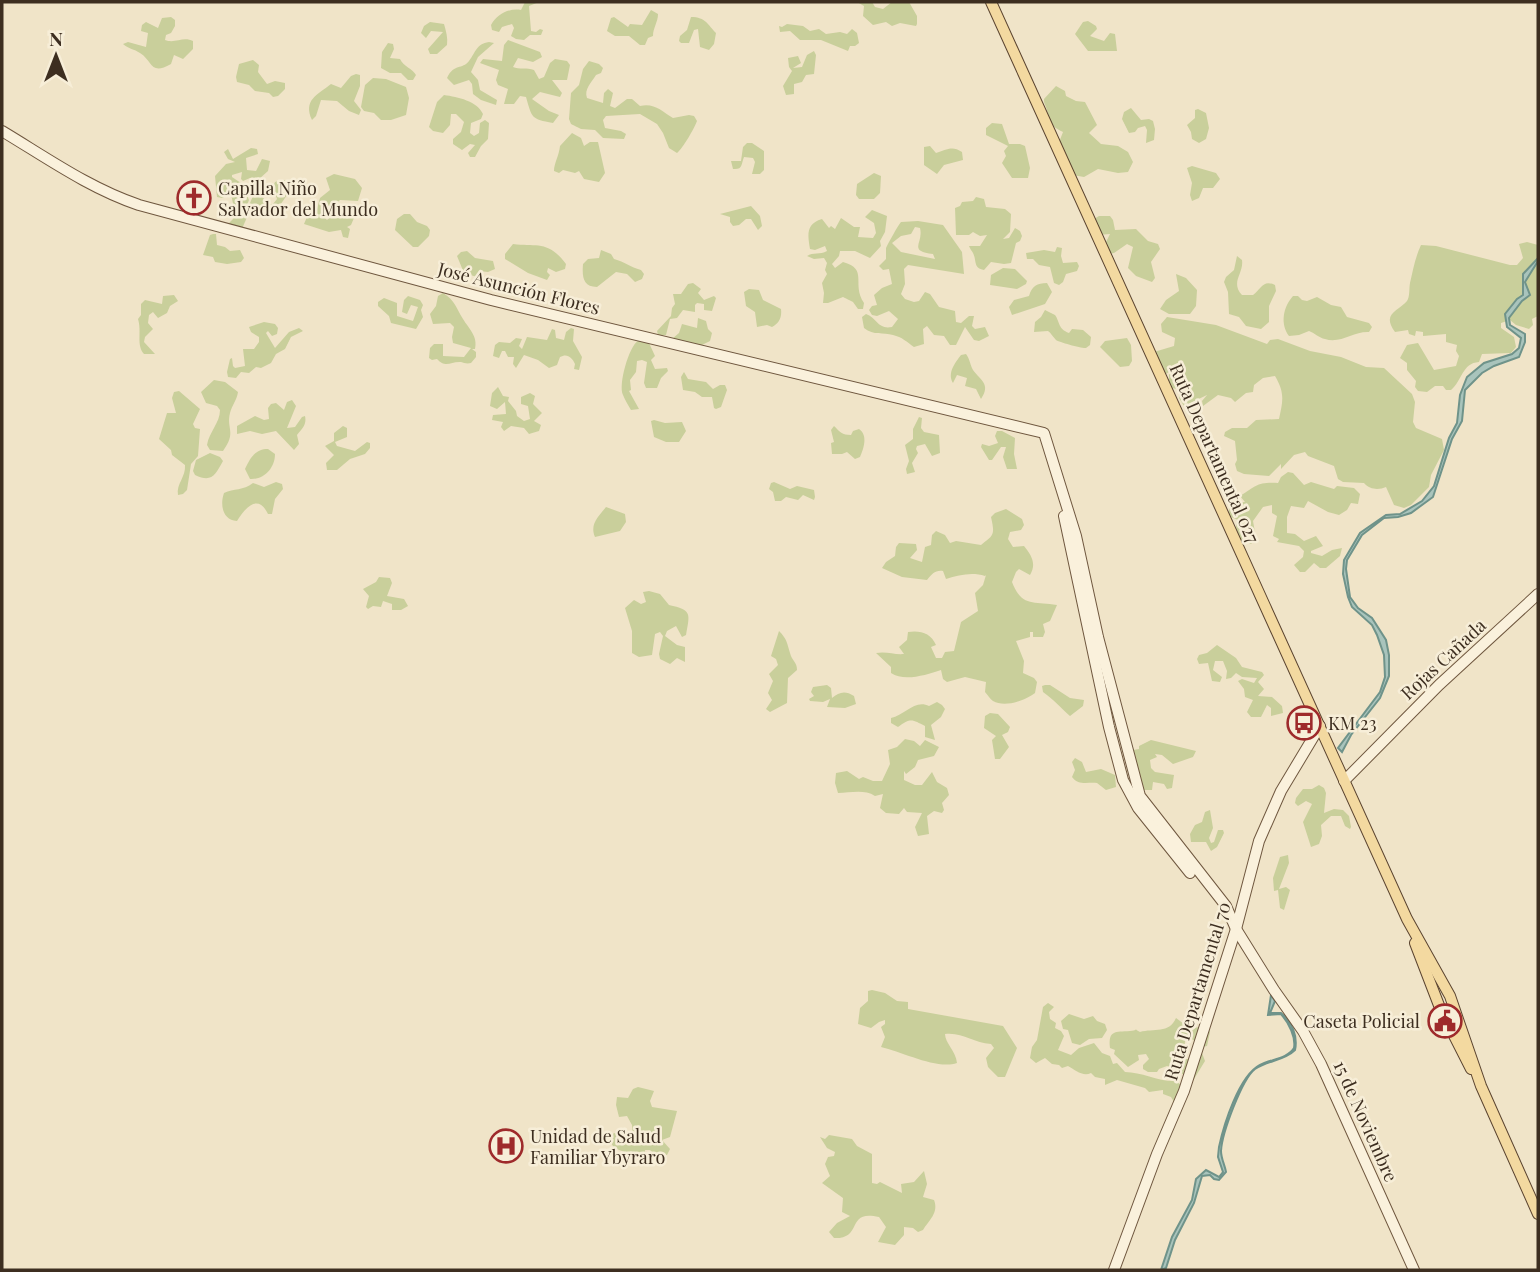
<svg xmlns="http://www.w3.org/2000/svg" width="1540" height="1272" viewBox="0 0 1540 1272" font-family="'Playfair Display',serif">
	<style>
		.green { fill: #c9cf9b; fill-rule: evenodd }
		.water { fill: #a9c4bc; stroke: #6f938a; stroke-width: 2 }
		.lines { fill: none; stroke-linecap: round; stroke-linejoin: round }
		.secondary-casing { stroke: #6f573f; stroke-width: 12 }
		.primary-casing { stroke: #5b4430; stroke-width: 12 }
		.secondary { stroke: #faf1dc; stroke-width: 10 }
		.primary { stroke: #f3d9a0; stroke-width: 10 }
		.labels { text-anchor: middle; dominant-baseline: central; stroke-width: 5; stroke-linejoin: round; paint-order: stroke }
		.poi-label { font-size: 18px; fill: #3d2e20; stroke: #f7eed8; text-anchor: start }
		.street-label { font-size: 18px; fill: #3d2e20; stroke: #f7eed8 }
	</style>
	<rect width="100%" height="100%" fill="#f0e4c8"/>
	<g class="green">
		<path d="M525,2H539L529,6L531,31L536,32L540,29L543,30L541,35H530L524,40L516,39L511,36L514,28L512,24L502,27L499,32L492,30L491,25C497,14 509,8 521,10Z"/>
		<path d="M857,2H872L875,7L883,9L892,2H909L917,16V24L916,26L900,23L892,26L886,22L873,25L863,16L864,6Z"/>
		<path d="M651,10L658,14C658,22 653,28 653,36L648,38L645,45H640L629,36H615L607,31L611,18L614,17L628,27L630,24L642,25Z"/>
		<path d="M171,17L175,20V26L171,33L166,35L165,40C175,44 183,36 193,41V49L183,59L174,55L171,64C150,76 153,61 140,53C134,49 129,49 123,44L128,42L146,47L148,33L141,31L142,25L146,22L158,28L162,18Z"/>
		<path d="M691,17C706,17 708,25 716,33L714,44L709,50L700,47L698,29L694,30L689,43H681L679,41L680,36L687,30Z"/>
		<path d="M1088,21L1096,26L1097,29L1090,36L1104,41L1110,33L1115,34L1117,51H1088L1075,34L1083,22Z"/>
		<path d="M430,22L444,24C446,31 448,38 447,45L437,54H430L428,49L443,32L431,31L426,38L421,33L424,26Z"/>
		<path d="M787,24L803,26L810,31L819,29L826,34L840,32L847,34L852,29L857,33L859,43L855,46H850L848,51L821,40H800L790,31L780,32L779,26L782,27Z"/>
		<path d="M508,40L540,52L542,57L533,62L518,58L513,67C519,70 527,67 534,70L539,79L544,77L550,63L555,59L567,61L570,65L567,80H552L562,93L560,97L540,92L532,99L549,111L559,115L553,123C531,119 532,118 526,97L520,96L514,104H504L508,89L498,85L496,80L499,70L480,63L483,59L502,61L504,45Z"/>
		<path d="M489,42L494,43L478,57L471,72L478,80L480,90L497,100L496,105L481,100L473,94L472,84L469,80L454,85L447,78C454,63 462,70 469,61C476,52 476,44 489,42Z"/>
		<path d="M388,43L393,44L394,49L390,58L400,59C404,67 412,68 416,75L413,80H408L401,73H390L381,68L382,52Z"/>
		<path d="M814,51L816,55L814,74L806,75L802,82L794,84V94L786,95L783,86L792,71L789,67L788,58L798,56L801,63L793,68L802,67L807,55Z"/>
		<path d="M253,60L259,65L258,72L267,84L275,81L285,83V89L278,96L273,97L269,93L255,91L249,85L237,82L236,77L239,64Z"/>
		<path d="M589,61L599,64L603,68L601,73L596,75C591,83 584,89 587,98L603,103L604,93L608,89L613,93L610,106L615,108L627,99H632L640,106C655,103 661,111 673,118L689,115L694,116L697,121C694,129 683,148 677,153L669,148L663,133L657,124L640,114L606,116L603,120L605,128L621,131L626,134L624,139L603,138L595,130L581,129L571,124L569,119L571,93L579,85L583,69Z"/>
		<path d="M356,74L360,75V86L354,101L361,110L359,115L349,111L337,101L321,100L316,116L312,120C303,100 317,95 331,84L341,88L351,76Z"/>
		<path d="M373,78L386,79L406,87L409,98L406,115L391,120H381L374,113L364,111L361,107L365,85Z"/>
		<path d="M1056,86L1065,91L1066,96L1076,101L1085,102L1097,125L1089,133L1101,144L1118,146L1128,152L1133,162L1128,172L1118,173L1098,169L1084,177L1067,174L1058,145L1063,132C1046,124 1051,118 1044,102V99Z"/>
		<path d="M444,95C458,97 477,101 483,114L481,119L471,123L470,133L474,136L479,133L480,123L485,120L489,123L488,139L481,146L475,157H470L468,153L475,145L470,144L462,150L453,144V139L461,132L464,122L456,114H451L450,125L443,133L433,131L429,127L437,102Z"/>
		<path d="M1131,108L1141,120L1149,119L1153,121L1155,129L1154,140L1146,143L1147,130L1145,126L1138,128L1135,132L1129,133L1122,119L1124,112Z"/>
		<path d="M1198,109L1206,113L1209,128L1206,139L1199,143L1192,139L1191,132L1187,125L1195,118V110Z"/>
		<path d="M992,123L1002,124L1009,144H1020L1025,146L1030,168L1028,178H1012L1002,163L1006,156L1004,151L1008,146L986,135V128Z"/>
		<path d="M572,133L581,138L584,146L590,142H598L605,173L599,182L584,179L579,171L575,173L563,170L559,173L554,171C554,163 559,156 560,146Z"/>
		<path d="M747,143H752L764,151V170L760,174H752L755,162L753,158L744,157C741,164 743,170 733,169L731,161H741L743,147Z"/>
		<path d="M930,146L936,153C946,150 952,145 962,152L963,160L944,165L937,174L924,165V147Z"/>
		<path d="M251,148L257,149L258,154L246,158L247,170L256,171L262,159L270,161L268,171L258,180L250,178L243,181L241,179L242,172L232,175V177L241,183L249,200L247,205L234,208L231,194L222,198L217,197L215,176L226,164L235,162L228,159L224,152L228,149L233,159Z"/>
		<path d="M1192,166L1216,173L1220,179L1213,188H1203L1199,198L1192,201L1190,195L1192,183L1187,168Z"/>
		<path d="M874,173L881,176L880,193L874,199H859L856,195L857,184Z"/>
		<path d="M334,174L355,179L362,188L358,201L340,200L322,215L327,220L335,213L352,210L354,218L351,225L347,227L350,229L348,238L343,237L341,230L329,232L304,224L307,217L317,209L320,198L330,190L326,178Z"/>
		<path d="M280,180H286L292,188L278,208L248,215L241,231L228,224L239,213L248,208L257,186L265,189L262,197L270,204H273L277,199C275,192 271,191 275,182Z"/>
		<path d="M976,197L984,199L986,207L1005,209L1011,214L1010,232L1003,239L1009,238L1015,228L1020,231L1022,236L1020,241L1016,243L1011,263L1004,264L991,262L984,270C973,268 977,261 973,253C972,251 970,249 969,246H980L987,235L980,236L973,232L969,235H956L955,208L960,206L962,202L973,201Z"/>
		<path d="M751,206L760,216L762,226L758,230L751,219H746L739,225L733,226L730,222V217L720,214Z"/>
		<path d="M872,210L887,216L885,232L880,241L881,246L870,258L855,251H840L839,256L832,264L835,268L843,262C869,269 851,284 864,303L863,309H858L853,302L843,297L828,303H823L824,293L822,283L827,274L825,270L827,263L824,258L814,259L807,256C813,252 820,255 827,251L825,246L815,250L810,249C808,236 805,224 822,219L829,228L831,226L835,229L841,218L854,227H860L858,237L873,238L876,233L874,223L865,217Z"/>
		<path d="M404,214H410L417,222L427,226L430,230L429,236L418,247H413L395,230L397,219Z"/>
		<path d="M1099,216H1110L1113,220L1115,230L1136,229L1148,241L1158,244L1160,249L1151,262L1155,278L1152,282L1136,276L1128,268L1133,247L1127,244L1114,253L1109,254L1105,244L1110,234L1098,235L1094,219Z"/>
		<path d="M918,221L943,225L962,252L964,274L908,265L904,269L905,284L901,294L905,299L914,302L919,301L925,292L930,294L939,307L955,311L956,322L961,323L969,316H974L972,326L975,329L985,327L989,336L979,341L974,340L965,327L956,345H950L944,336L934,335L927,326L923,329L924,344L914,347C907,342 902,337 893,335C883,332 874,336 864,328L862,317L866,314C877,318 878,330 892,327L898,319L889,311L877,316L872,315L869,310L872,306L877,305L874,295L882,288L892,284L889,269L883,270L879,266L886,259V248C889,242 897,227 901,222ZM915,227L920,228C924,243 907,251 933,254L935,259L901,252L892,243L901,236L911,234Z"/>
		<path d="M213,234H216L217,245L225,247L230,251L240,250L244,258L241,262L227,264L215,262L213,257L203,255L210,235Z"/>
		<path d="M1527,242L1538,245V316L1532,319L1533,325L1529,329L1516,325L1510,320L1501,323V328L1514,337L1516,347L1511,353L1482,354L1479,362C1462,363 1462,381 1451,390H1446L1443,386H1435L1427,392L1418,391L1415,387L1416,381L1407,370V363L1400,358L1407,345L1418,343L1434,370L1456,366L1459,356L1456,351L1457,345L1446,342V334L1423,336V332L1416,331L1415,336L1409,334L1408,330L1395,332C1381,313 1399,311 1407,301C1410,297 1409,288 1410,283C1413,270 1415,258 1421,245L1436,246L1510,265H1517L1523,258L1519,244Z"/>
		<path d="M513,244C537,247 548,240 566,264L565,269L556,272L548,268L547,272L550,275L547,280L528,273L505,259V254Z"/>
		<path d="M1057,247L1062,248L1061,256L1063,263L1077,262L1079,266L1077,271L1066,274L1063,282L1059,285L1054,283L1050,267L1039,265L1033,259H1027L1026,253L1044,250L1055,252Z"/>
		<path d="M601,250L611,254L614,259C625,262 630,267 641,270L644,274L642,279L635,282L627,274L616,272L597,287C583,287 582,277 583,264L588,259L599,258Z"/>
		<path d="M467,251L475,258L493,261L495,269L488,272L479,271L477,277L464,273L457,256L461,252Z"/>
		<path d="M1237,256L1242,260C1244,274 1230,282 1242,295H1253C1261,289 1263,279 1275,285L1276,291L1269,306V322L1261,329L1246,326L1239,317L1229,314L1228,292L1224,282L1226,277L1234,270Z"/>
		<path d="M1003,268L1015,269L1027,281L1026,284L1017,289L990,285L991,275Z"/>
		<path d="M1176,274L1186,278L1197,290L1196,306L1190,314H1169L1160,309L1166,300L1179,291Z"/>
		<path d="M693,283L701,289L698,293L704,300L714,296L716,298L712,311L704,310V304L697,303L695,305V312L683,310L677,318L670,319L666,335H658L657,331L671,316L672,308L675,304L673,294H681L688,284Z"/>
		<path d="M1047,283L1052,292L1045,304L1012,315L1009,307L1014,300L1029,296C1032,286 1037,283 1047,283Z"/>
		<path d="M749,289L759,290L763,300L781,309C782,318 779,323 772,327L767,325L757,327L755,312L746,306L744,292Z"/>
		<path d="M443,293C455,300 456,308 463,319C469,329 478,336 475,349H472L476,352V357L471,363C467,364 464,363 461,362C451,361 446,369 437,359L432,360L429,358L430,348L434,344H443V356L464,357L471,348L453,343L452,337L454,327L450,323L433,324L430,314L436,306L438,296Z"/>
		<path d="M174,295L178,301L170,306L167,313L158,318L153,312L149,315L148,323L153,329L145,337L144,342L155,354H144C136,345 142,332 138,319L141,315V304L145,300L162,304L163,296Z"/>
		<path d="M408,296L420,300L423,305L421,310L423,317L416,329L391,323L389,316L378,306V302L384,298L397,303V316L413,321L418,307L411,305L407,314L402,312L404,300Z"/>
		<path d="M1293,296H1298L1302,300L1307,301L1317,297L1331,305L1341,307L1347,317L1369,323L1372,327L1369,332C1354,331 1341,344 1325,339C1319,338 1315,333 1309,331L1299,335L1289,336C1280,324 1283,307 1293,296Z"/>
		<path d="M1045,310L1055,315C1060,322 1058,329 1069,333L1072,329L1083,330L1091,337L1090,345L1086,348C1083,349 1059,342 1056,340C1053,337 1051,333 1048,331L1034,332L1035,322L1041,317Z"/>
		<path d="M1167,317L1216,325L1267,344L1270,340L1278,339L1310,351L1341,357L1366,367L1384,368L1412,394L1415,402L1413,422L1416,428L1442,439L1444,450L1431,475L1429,487L1411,505L1404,508L1394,505L1386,487C1379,490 1370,490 1364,483L1343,482L1338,479L1334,466L1308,456L1305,452L1294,455L1281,469V464L1269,476L1244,474L1237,471L1235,464L1237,460L1235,441L1224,436L1225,432L1232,428H1247L1256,420L1279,419C1283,401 1285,393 1275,376L1263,378L1254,385L1253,392L1246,393L1235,402L1231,398L1218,395L1203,406L1202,401L1207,395L1184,406L1179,398V389L1169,388V372L1166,374L1152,366L1154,352L1174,346L1175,338L1162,332L1161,324Z"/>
		<path d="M698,318L706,321L708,329L712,333L710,341L696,348L683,341L681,343L672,339L679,333L682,324L697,328Z"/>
		<path d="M264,322L275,324L278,328L277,334L272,336L268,331L266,333L275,348L289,332L299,328L303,331L291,337L285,349L276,354L271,363L261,368L256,367L249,373L241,372L236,378L228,377L227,372L230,359L232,358L233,366L235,368L245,366L243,349H254L259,342V337L251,332L249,327Z"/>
		<path d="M571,328L574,329L573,341L582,357L579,370L574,369L575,364C572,357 567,353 560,357L557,365L549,368L538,360L524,355L516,368L513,364L514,357H508L505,351H502L499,358L493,356L495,345L499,342L510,343L516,338L522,339L519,346L522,349L527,337L547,340L552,329L555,330L556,338L564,340L566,332Z"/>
		<path d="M1127,338L1131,345L1132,361L1129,366L1120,367L1100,347L1105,341Z"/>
		<path d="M638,341L649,343L655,356L651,360L655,369L667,368L668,371L661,378L657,388H646L644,383L647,362L642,360L637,361L636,372L630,380L631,390L629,391L639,409L631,410C628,405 625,400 623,395C618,385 629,346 638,341Z"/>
		<path d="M966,354C970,359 970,365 973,370C981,381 991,384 981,399L976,389L965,386L967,378L957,375L953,383C947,373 955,363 961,355Z"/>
		<path d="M684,372L688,379L706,382L713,389L720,385H725L727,390L721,407L716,409L714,408L712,397H702L695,392L683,390L681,377Z"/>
		<path d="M214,380L225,382L238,392C237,400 232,405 230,413C226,429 237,432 223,451L210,450L207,445C209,432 220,423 220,410L217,406L206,403L201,392Z"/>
		<path d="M498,387L503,396L509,397L508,401L516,411L517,416L524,421L530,419L528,406L521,404V397L530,393L535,396L533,404L542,413L534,421L541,425L539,431L529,434L524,428L511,426L504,431L501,427L503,422L492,420L493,415L506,414L505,402L497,409L490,406L492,393Z"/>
		<path d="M179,391L200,409L193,424L195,428L200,429L198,456L191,464L187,490L183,494L178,495C176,484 186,477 185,465L172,455L171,450L159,439L167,413H176L172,398L174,392Z"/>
		<path d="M292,400L296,406L287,428L295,427L302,417L305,416C307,425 302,429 297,435L299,444L294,450L276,431L262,434L250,431L237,434V426L255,416L264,420L269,419L268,408L271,404L276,403L284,410L287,402Z"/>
		<path d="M919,417L922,418L921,428L924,432L939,435L940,453L932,456L925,444L917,446L916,449L918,453L912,463L915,472L907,474L906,469L909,461L905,445L913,439V429Z"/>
		<path d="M654,420L665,423L682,422L686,431L679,442H666L654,437L651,421Z"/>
		<path d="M343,426L347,428V437L335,442L337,446L355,451L367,442L370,443V448L365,454L350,459L337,470H327L326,463L334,455L325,446L334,441V433Z"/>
		<path d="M834,426C840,432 842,435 851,435L853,431L859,429C868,435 864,448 860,457L855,459L847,452L842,454H832L831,443L834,442L831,430Z"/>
		<path d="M997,431H1002L1015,438L1014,454L1017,469H1007L1003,457L1006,447H1001L992,460H989L981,447L982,444L989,446L998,443L995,436Z"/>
		<path d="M268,449L275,454C275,468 264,480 250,479L245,469C250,458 255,449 268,449Z"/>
		<path d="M210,453L220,457L223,461C215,475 212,483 195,475L193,471L196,460Z"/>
		<path d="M1288,472L1293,473L1304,485L1311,482L1334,489L1337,486L1354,488L1360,494L1358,504L1351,503L1347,510L1339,515L1328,512L1308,501L1304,508L1291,506L1287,517V533L1295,534L1304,541L1316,536L1323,546L1311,551V553L1322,556L1332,550L1342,548L1340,556L1326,568H1320L1314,563L1305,572H1300L1294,565L1303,557L1304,551L1299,546L1277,542L1279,539L1273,536L1277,516L1272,513V505L1263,507L1253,521L1256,538L1251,544L1237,538L1236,525L1238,520L1231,517L1228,513L1232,503L1245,502L1240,496C1257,486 1256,482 1278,483L1281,477Z"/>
		<path d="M276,482L282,484L283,489L275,499L272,514H268C258,493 245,508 237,521C222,520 220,504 224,493C234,488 243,491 253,483L264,487Z"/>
		<path d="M774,482L790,489L797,486L814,490L815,497L814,500L803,495L798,500L786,497L781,501H775L773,492L769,489L771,483Z"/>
		<path d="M606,507L625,514L626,522L620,531L595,537C589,524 600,515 606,507Z"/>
		<path d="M1006,509L1022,519L1024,525L1021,530L1010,532L1008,539L1013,547L1024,546C1031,555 1037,563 1030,575L1019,569L1016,572L1012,582C1022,608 1034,601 1057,605L1050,621L1043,624L1045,632L1043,637H1033V632H1030V637L1016,641L1024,661L1023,673L1034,678L1037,682L1035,693C1026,700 1005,708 993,701C990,699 988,695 985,692L986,682L965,677L947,682L943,679L941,670C926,675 904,682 891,673V667L876,653C887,651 894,655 904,654L899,647L907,640L908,632C920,630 931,633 936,645L931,647L936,658H942L945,652L954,651L961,622L978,611L975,593L983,585L986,575L985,576C972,572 959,575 946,579L943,571C935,570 932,574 927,580L902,577L882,568L886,562L895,556L896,547L899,543L916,544L917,550L910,558L922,562L925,547L931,545L932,535L936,531L945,535L950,543L956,541L981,545C994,535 995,535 991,517L995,513Z"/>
		<path d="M379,577L390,578L392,583L387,596L404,599L408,606L401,610H392V604L383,601L381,607L373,606L368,609L366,607L369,596L363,589L376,582Z"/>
		<path d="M649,591L660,594L669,605C692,610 690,613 686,635L682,637L676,626L667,631L665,636L677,645L685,647V662L677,658L670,664L660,659L659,654L663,636L660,632L655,634L652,655L639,657L632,653V631L625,608L634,600L641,604L646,602L643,592Z"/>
		<path d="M779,631C787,639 787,643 790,653C792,661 797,662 797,670L788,678L787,703L770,712L766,709L772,700L768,693L773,681L769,674L778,665L776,659L771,656Z"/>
		<path d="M1217,645L1236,658L1242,667L1262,672L1264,675L1258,682L1264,689L1258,696L1272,697L1282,706L1283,713L1271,716V708L1267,705L1261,717H1251L1247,712L1253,700L1245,697L1244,689L1238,681L1242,679L1254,683L1257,678L1242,677L1236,673L1231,678L1226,679L1227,671L1223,661H1215L1213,670L1222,677L1220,682L1212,681L1208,663L1199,664L1197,659L1199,655L1207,653Z"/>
		<path d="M827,685L831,688L832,698C839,692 845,690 854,696L856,704L845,708L827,707L830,699L823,702L810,701L809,699L814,696L811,692L813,687Z"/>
		<path d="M1045,685H1050L1070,698L1084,700L1083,706L1070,716C1060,707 1053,699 1043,692L1042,686Z"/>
		<path d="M937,702L942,705L945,709L941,717L931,725L935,740L925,737V726C913,720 911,717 898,727L891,723V718C905,715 915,699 929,706Z"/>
		<path d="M990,713L998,714L1010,727L1008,732L1002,735L1009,747L1000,759H995L992,740L996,736L984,728L985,716Z"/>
		<path d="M905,739L914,741L920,746L925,740L939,747L934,756L918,760L915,767L906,774L904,771V780L915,785H922L932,772L937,782L947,788L949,795L942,803L944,810L942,813L934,811L927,816L929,834L918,836L915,827L922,813L907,812L904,808L899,814L886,813L880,808L883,794L875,796C864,789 850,793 838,793L835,783L836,773L847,771L859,779L863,777L873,781H882L890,764L888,750L897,747Z"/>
		<path d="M1151,740L1196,751L1193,757L1173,764L1162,755L1155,754L1157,757L1150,760L1151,768L1155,772L1174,775L1172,788L1167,789L1164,784L1153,782L1152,790H1144L1133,750L1139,749V746Z"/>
		<path d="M1075,758L1082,762L1086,772L1101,769L1115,775L1116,787L1106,790L1097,783C1087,782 1079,786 1072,777L1075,770L1072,762Z"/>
		<path d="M1319,785L1324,788L1326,793L1324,813L1334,809L1343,810L1349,816L1351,827L1350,829L1345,826L1341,816H1331L1321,825L1322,836L1319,844L1311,847L1303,822L1312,804L1306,801L1298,806L1295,803L1296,798L1303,789H1312Z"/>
		<path d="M1210,810L1213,828L1209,838L1211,843L1214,842L1218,830H1223L1224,833L1217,847L1211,851L1206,842H1191L1190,834L1195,825L1202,822L1205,812Z"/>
		<path d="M1288,855L1289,863L1279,889L1286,887L1290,890L1284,910L1280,908L1278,890L1274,891L1273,878L1280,857Z"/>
		<path d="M872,990L885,993L897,1001L908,1002V1009L1003,1026L1017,1048L1005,1077H998L988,1067L986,1058L994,1048L991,1044C973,1043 963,1032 945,1034C945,1043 956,1051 957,1063C937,1070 903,1052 881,1047L885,1037L881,1027L885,1024V1020L879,1022L871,1028L858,1024L860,1008L868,1001V991Z"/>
		<path d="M1048,1003L1054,1007L1049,1012L1050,1019L1056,1023L1055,1028L1061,1031L1064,1036L1058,1050L1071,1055L1079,1048L1094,1043L1102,1053L1110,1056L1113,1064L1117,1063L1125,1072C1142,1072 1159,1082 1176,1081L1181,1085L1174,1102L1171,1097L1163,1094V1090L1149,1092L1145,1088L1117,1080L1105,1085V1079L1095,1077L1091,1073C1083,1077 1075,1070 1068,1066L1062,1068L1059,1065L1052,1064L1045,1058L1036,1063L1030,1058L1032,1047L1037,1040L1043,1007Z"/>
		<path d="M1069,1014L1084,1019L1093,1016L1097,1021L1105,1024L1107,1030L1102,1038L1089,1039L1080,1045L1072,1043L1068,1030L1063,1029L1061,1021Z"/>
		<path d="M1176,1018L1184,1024L1182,1031L1207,1025L1210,1032L1207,1046L1202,1047L1192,1039L1185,1041L1184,1051L1176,1053L1181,1060L1194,1058L1197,1053H1202L1205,1061L1194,1079L1180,1073L1177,1069L1167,1066L1159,1069L1157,1072H1148L1143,1069V1065L1149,1059L1146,1054L1138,1055L1139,1060L1128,1067L1114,1054L1115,1050L1110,1048C1108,1030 1115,1032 1130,1031C1141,1030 1131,1027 1140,1032C1154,1028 1169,1034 1176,1018Z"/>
		<path d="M638,1087L654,1091L650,1101L652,1107L677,1111L670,1137L662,1140L670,1149L667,1155L654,1154L650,1150H645V1154L636,1157C626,1150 610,1152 610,1137L614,1133L633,1139L632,1125L627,1116L619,1117L616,1105L617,1097L628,1098L633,1089Z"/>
		<path d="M829,1135L852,1139L857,1146L872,1154V1183L877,1184L880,1182L902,1193L901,1184L914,1182L924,1171L927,1184L923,1197L934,1200C939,1213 929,1220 923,1230L918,1232L913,1228L904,1227V1235L895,1245L878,1242L886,1227L879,1217C845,1209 864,1239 834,1238L829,1232L837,1223L850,1216L842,1212L843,1198L822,1183L830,1176L825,1164L828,1157L834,1156L835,1152L827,1148L820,1137L825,1139Z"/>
	</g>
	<g class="water">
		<path d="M1538,258V261L1525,282L1530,295L1522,301L1509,318L1510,325L1525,334V342L1519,357L1494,366L1482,373L1465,390L1462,421L1452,439L1433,497L1411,513L1398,517L1384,518L1362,535L1347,560L1346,569L1350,597L1358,608L1372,618L1386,640L1389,655V676L1380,698L1351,735L1342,752L1338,748L1380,692L1385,677L1384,655L1377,635L1372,625L1352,607L1348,597L1343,574L1344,560L1360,533L1386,515L1400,514L1422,501L1434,486L1449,438L1457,423L1460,395L1467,377L1484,363L1512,354L1519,348L1521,338L1507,327L1505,314L1517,299L1523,295V274Z"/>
		<path d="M1271,995L1275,1001L1270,1013H1281C1292,1022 1298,1036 1295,1050C1284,1061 1268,1060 1255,1069C1242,1079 1222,1133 1221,1151C1221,1159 1225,1165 1226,1172L1219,1180L1214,1179L1210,1175L1202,1176L1194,1203L1175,1240L1166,1268L1161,1270L1172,1237L1192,1200L1196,1179L1206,1170L1219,1177L1223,1172L1218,1157L1219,1147C1224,1124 1239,1076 1260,1065C1271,1059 1287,1059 1294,1048C1296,1037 1289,1023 1281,1014L1268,1015Z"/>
	</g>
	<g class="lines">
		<defs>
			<g id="secondary">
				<path d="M2,131C47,158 89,188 139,205L491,300L1044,433L1076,536L1098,637L1140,796L1226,906L1236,929L1274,990L1303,1031L1321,1064L1414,1270"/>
				<path d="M1064,516L1109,727L1123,780L1138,808L1190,873"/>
				<path d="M1344,781L1439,685L1538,594"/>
				<path d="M1114,1270L1157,1154L1184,1091L1236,929L1259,841L1281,791L1320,726"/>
			</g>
			<g id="primary">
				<path d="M991,2L1407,919L1450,996L1481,1086L1538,1214"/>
				<path d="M1415,943L1440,1008L1471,1069"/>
			</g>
		</defs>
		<use href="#secondary" class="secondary-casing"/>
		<use href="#primary" class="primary-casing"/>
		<use href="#secondary" class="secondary"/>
		<use href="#primary" class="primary"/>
	</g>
	<defs>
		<symbol id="church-ring" viewBox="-11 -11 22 22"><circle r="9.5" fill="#f7eed8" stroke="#9e2a2b" stroke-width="1.5"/><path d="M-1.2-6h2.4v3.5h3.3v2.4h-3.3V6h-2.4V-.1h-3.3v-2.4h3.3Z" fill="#9e2a2b"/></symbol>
		<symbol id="bus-ring" viewBox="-11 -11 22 22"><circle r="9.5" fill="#f7eed8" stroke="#9e2a2b" stroke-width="1.5"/><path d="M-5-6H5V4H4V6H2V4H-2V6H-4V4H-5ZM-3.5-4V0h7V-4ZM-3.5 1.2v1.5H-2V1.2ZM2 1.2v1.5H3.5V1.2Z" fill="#9e2a2b"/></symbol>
		<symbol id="civic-ring" viewBox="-11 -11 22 22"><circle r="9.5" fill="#f7eed8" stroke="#9e2a2b" stroke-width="1.5"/><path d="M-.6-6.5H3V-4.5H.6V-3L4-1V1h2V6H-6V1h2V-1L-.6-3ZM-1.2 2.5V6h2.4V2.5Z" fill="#9e2a2b"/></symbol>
		<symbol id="hospital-ring" viewBox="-11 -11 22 22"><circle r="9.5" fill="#f7eed8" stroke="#9e2a2b" stroke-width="1.5"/><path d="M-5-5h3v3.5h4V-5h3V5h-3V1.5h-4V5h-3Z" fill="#9e2a2b"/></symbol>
	</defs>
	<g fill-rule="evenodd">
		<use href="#church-ring" x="175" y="179" width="38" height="38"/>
		<use href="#bus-ring" x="1285" y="704" width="38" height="38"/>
		<use href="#civic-ring" x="1426" y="1002" width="38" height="38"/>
		<use href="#hospital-ring" x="487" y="1127" width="38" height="38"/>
	</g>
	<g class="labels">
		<g class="poi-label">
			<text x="218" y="188">Capilla Niño<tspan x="218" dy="21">Salvador del Mundo</tspan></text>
			<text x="1328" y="723">KM 23</text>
			<text x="1420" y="1021" text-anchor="end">Caseta Policial</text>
			<text x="530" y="1136">Unidad de Salud<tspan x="530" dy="21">Familiar Ybyraro</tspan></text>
		</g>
		<g class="street-label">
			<text transform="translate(519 288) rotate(14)">José Asunción Flores</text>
			<text transform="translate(1215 453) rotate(66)">Ruta Departamental 027</text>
			<text transform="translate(1443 659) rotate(-43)">Rojas Cañada</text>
			<text transform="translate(1197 991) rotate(-73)">Ruta Departamental 70</text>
			<text transform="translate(1366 1121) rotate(66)">15 de Noviembre</text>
		</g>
	</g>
	<rect width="1540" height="1272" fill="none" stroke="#3d2e20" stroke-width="7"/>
	<g transform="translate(56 56)" stroke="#f7eed8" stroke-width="5" paint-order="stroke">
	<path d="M0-5L12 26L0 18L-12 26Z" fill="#3d2e20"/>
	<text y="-10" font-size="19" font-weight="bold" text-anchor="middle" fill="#3d2e20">N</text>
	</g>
</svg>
